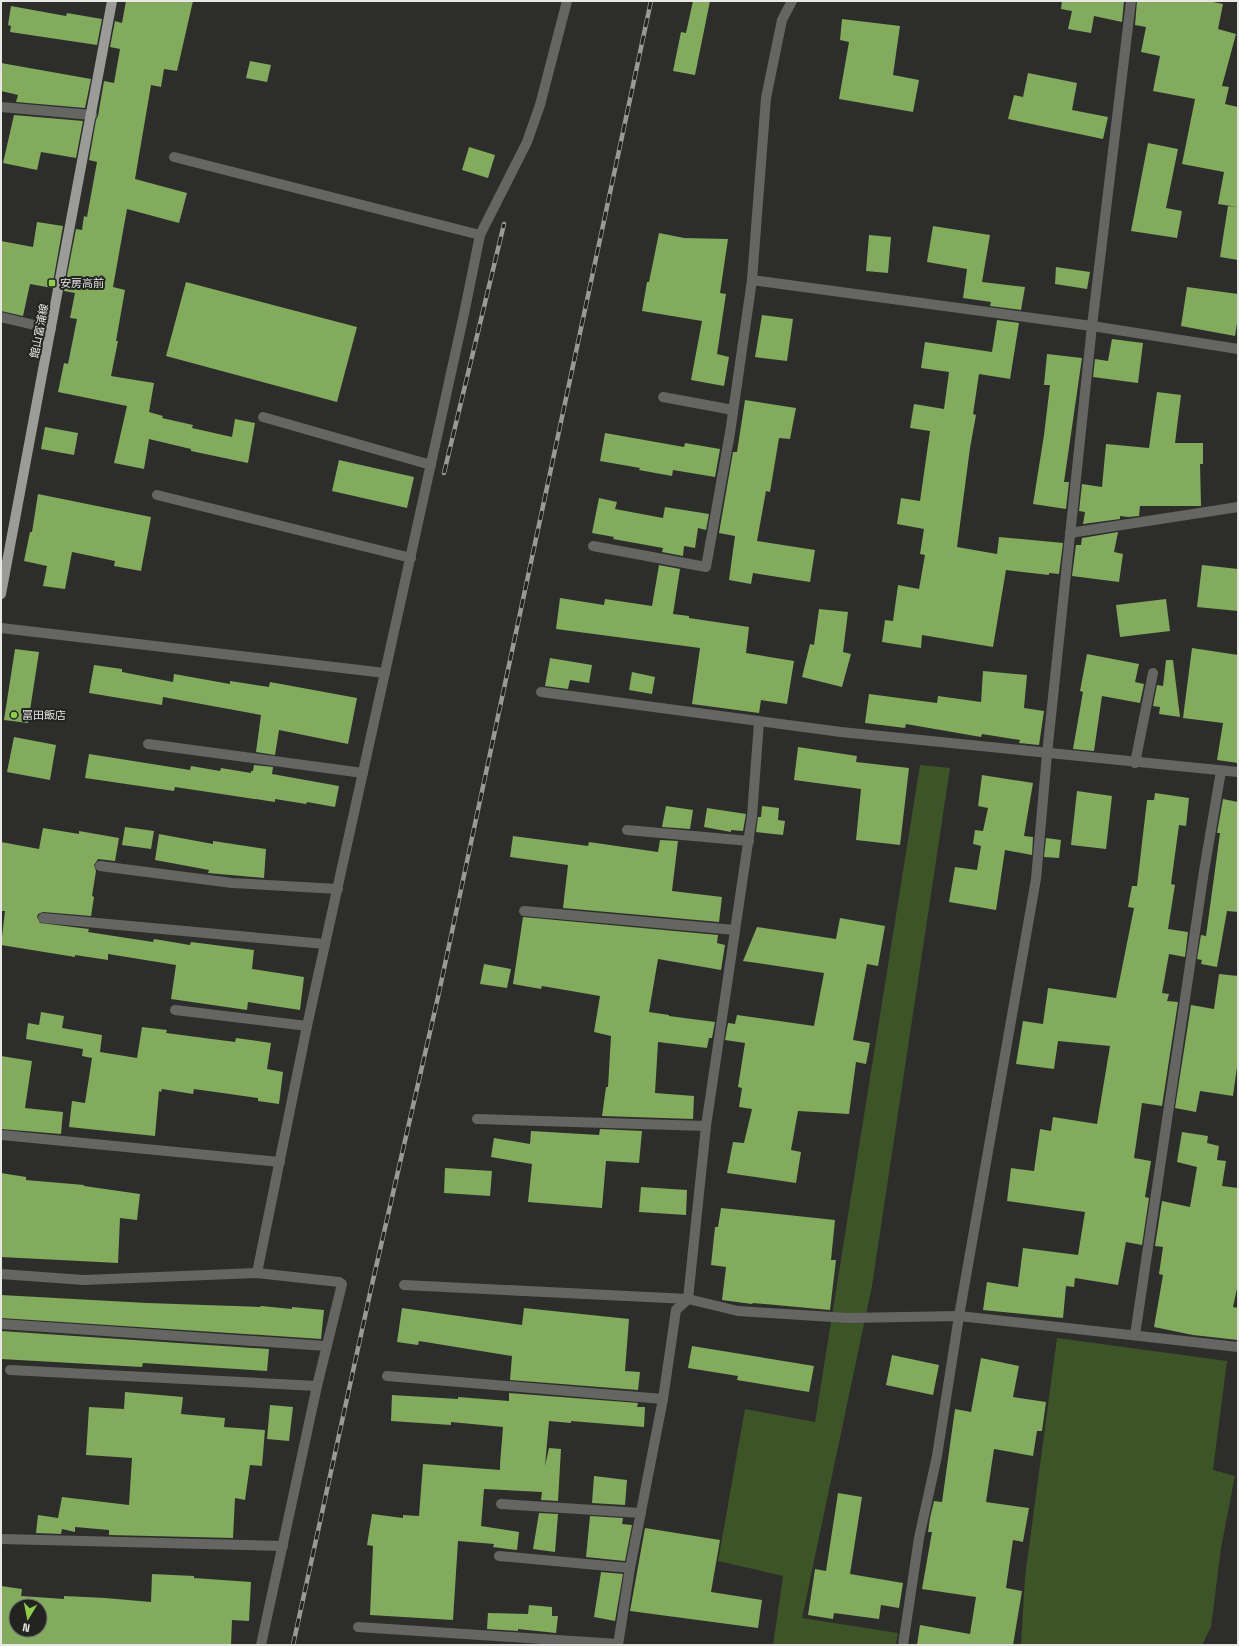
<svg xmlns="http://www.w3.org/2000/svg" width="1239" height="1646" viewBox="0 0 1239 1646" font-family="'Space Grotesk','Noto Sans JP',sans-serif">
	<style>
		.green { fill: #3d5427 }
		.building { fill: #82ab5c; fill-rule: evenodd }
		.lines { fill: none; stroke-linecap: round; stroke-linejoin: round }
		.minor { stroke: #656564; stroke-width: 10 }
		.major { stroke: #9b9c99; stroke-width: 10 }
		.rail-casing { stroke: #999a98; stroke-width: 4.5 }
		.rail { stroke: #232422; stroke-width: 3; stroke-dasharray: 9; stroke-linecap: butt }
		.poi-dot { fill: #8cce45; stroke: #232422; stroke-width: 1.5 }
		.labels { text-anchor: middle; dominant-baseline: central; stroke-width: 4; stroke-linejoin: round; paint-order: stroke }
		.poi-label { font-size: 11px; fill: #e7e8e6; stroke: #232422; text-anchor: start }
		.street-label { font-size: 11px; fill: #e7e8e6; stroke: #232422 }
	</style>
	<rect width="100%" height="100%" fill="#2d2e2c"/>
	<g class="green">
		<path d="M920,765L950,768L872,1286L802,1618L898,1633L896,1645H773L783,1576L718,1561L745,1409L815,1422Z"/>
		<path d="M1057,1338L1227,1361L1213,1470L1235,1476L1221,1548L1211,1627L1202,1645H1021L1025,1577Z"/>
	</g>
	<g class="building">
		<path d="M126,1H193L177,71L164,69L161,87L151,85L135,179L187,193L179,223L127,209L113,287L125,290L116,341H118L111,376L154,383L149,412L163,416L162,418L193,425L192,428L232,437L235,419L255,423L248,463L191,451V449L149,439L144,469L114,463L127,406L58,392L64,363L68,364L77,319L70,318L75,293L64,291L76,229L82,230L84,216L87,217L97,162L89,160L96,120L98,116L104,81L114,83L120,49L110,47L115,21L122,23Z"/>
		<path d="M693,1H710L695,75L673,71L681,32L686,33Z"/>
		<path d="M1062,1H1124L1122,22L1094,16L1091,33L1068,29L1072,11L1061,9Z"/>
		<path d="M1137,1H1208L1223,4L1218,29L1236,34L1222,86L1229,87L1225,104L1238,107V260L1220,257L1228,206L1238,207L1218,204L1224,172L1182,164L1195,99L1153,91L1160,56L1141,52L1146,27L1135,25Z"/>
		<path d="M11,6L66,16L67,13L102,19L97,45L10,32L11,26L8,25Z"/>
		<path d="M842,19L900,26L893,75L919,80L913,112L839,99L849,42L840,40Z"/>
		<path d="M250,61L271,65L267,82L246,78Z"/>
		<path d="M1,63L91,79L85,108L16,102L18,95L1,91Z"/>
		<path d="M1028,73L1077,83L1072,110L1108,117L1103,139L1008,119L1014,95L1023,97Z"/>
		<path d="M14,115L83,121L76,158L41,152L37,170L3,163Z"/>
		<path d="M1148,143L1178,149L1166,208L1182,211L1177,238L1131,231Z"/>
		<path d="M469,147L495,155L488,178L462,170Z"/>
		<path d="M37,222L63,226L52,288L30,284L23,316L1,311V241L33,247Z"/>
		<path d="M933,226L990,235L982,282L1025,287L1021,310L990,306L991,302L963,298L967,269L927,262Z"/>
		<path d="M659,233L684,238L728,239L720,293L726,294L717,354L729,357L724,386L691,380L702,321L642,311L647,282H649Z"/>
		<path d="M869,235L891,237L888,273L866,271Z"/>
		<path d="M1056,267L1090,272L1087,289L1055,284Z"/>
		<path d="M186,282L357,327L337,402L166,356Z"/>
		<path d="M1187,287L1238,294V317L1235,336L1181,326Z"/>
		<path d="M762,315L793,319L787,361L755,357Z"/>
		<path d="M997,320L1019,323L1010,379L979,374L973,414L976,415L970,448L957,547L997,554L999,537L1063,543L1059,574L1049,573V575L1006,570L993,647L922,635L921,648L882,642L885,620L893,621L898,585L919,589L925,555L920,554L924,529L897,524L901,498L920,501L930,431L910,428L914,404L944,409L949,372L921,368L925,342L992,352Z"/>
		<path d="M1112,339L1143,343L1138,383L1093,377L1095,359L1108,361Z"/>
		<path d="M1047,354L1082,358L1064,482H1069L1066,509L1033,504L1044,435L1050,385H1044Z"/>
		<path d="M1157,392L1181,395L1175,443H1203V464H1200L1201,506H1140L1139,516L1128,517L1120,516V519L1083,524L1085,512L1079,511L1082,484L1102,487L1106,444L1149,448Z"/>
		<path d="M745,400L796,408L790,439L779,438L770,492L766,491L757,541L815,550L810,582L753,573L751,584L729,580L735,536L719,533L733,452H737Z"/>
		<path d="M45,427L78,433L74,455L41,449Z"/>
		<path d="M605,433L684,447L685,443L720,449L715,477L673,470L672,476L639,470L640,468L600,461Z"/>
		<path d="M339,460L414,477L407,508L332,491Z"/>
		<path d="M38,494L151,517L141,571L114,566L115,561L72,552L65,589L43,586L47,566L24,561L30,532H32Z"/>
		<path d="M599,498L617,502L615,509L663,518L665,507L709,514L706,530L698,528L695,548L684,546L683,556L662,552L663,548L613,539L614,537L592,533Z"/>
		<path d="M1118,532L1114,552L1123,554L1119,582L1072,576L1076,545H1081L1082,538Z"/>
		<path d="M659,565L680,569L673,614L689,616V618L749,627L746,653L794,661L787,704L761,700L759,713L692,704L700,648L556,629L560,598L604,605L605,599L652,606Z"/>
		<path d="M1202,565L1238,569V611L1197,607Z"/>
		<path d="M1166,599L1170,631L1120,637L1116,605Z"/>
		<path d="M819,609L848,612L843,652L851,654L842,687L802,677L810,644L814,645Z"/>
		<path d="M1192,648L1238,655V763L1217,760L1223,723L1183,718Z"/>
		<path d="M15,649L39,652L28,723L4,720Z"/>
		<path d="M1087,654L1139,664L1135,682L1144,684L1140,703L1102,696L1094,751L1073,749L1083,692L1080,691Z"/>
		<path d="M550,658L592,665L589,683L570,680L568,689L545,686Z"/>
		<path d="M1166,660H1173L1180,717L1159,714L1160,707L1153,706L1157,685L1163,686Z"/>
		<path d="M94,665L122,669V672L173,682L174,674L230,684V681L269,687L270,682L357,698L348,744L279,730L275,755L256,752L261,715L163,697L162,705L89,693Z"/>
		<path d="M983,671L1027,675L1024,708L1044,711L1039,745L1019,743L1020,740L982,734L981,737L906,724L905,728L865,723L869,694L937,703L938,696L981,702Z"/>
		<path d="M632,672L655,677L652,694L629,690Z"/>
		<path d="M14,737L56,745L50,780L7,772Z"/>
		<path d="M798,747L857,756L856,762L909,768L900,845L856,840L861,789L794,780Z"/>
		<path d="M89,754L190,770L191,766L220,771L221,768L251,773V771H253L254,765L273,767L272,774L339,786L335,807L307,802L306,804L275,799V802L175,787L174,791L85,778Z"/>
		<path d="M982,775L1033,783L1024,836L1033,837L1032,855L1005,850L996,910L949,902L955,867L977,870L981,846L973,844L975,830L983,831L988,808L978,806Z"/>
		<path d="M1077,791L1112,796L1106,849L1071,845Z"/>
		<path d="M1155,793L1189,798L1186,826L1179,825L1171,884L1175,885L1168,929L1188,932L1185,957L1169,954L1162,993L1169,994L1167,1001L1178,1002L1162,1106L1142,1103L1134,1158L1151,1161L1145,1197L1149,1198L1142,1245L1126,1242L1118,1285L1075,1278L1074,1287L1066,1286L1063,1318L983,1310L987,1282L1018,1287L1023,1248L1078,1255L1085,1212L1007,1201L1011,1168L1034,1171L1040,1129L1051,1131L1053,1117L1097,1124L1110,1046L1058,1041L1054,1069L1016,1064L1023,1021L1043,1024L1048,988L1116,998L1134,908L1128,907L1132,886H1137L1147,800H1154Z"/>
		<path d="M1223,799L1238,802V912L1227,911L1217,967L1201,964L1202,960L1197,959L1201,935L1206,936L1220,833H1217Z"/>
		<path d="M666,806L693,810L690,829L662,827Z"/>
		<path d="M762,806L779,808L778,820L785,821L783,835L756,832L758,817H761Z"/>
		<path d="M707,808L746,814L743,831L731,830V832L704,827Z"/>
		<path d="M125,827L154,831L151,849L122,845Z"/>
		<path d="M43,828L79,834V831L119,838L115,861L98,859L94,865L96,871L92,896L94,897L91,916L43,912L38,914L37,917L40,923L89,929L88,932L153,942L154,939L190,945L191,942L254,950L252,969L304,977L300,1010L248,1002L247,1010L171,999L176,965L108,954V960L75,955V957L1,945L5,911H1V842L39,849Z"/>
		<path d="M159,834L213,844V841L266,849L264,878L208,873L209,870L155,860Z"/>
		<path d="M513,836L588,846L589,842L658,852L660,840L678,841L672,891L722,897L719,922L563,908L568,865L510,857Z"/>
		<path d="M1046,838L1061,840L1059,858L1044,857Z"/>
		<path d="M523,917L718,935L717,943L725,945L721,970L658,959L649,1012L669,1015V1016L715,1022L712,1038H709L707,1048L658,1042L655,1093L694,1096L693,1119L602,1116L606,1087H608L611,1036L594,1032L600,996L542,986L541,989L513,984Z"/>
		<path d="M840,918L885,926L878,966L867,964L853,1040L870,1043L866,1064L856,1062L849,1114L798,1111L791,1150L801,1152L796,1183L727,1173L733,1142L744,1143L752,1109L739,1107L742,1088L738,1087L745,1043L725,1040L728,1023L735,1024L737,1015L814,1026L824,973L743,961L757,927L836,939Z"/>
		<path d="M484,964L511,969L507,988L480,984Z"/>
		<path d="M1219,974L1238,976V1060L1233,1096L1200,1091L1196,1112L1175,1108L1191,1005L1214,1009Z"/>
		<path d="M41,1012L64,1016L62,1028L102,1035L100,1052L137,1058L142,1027L167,1030L166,1033L235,1042L236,1038L271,1043L267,1069L283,1072L279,1104L258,1101V1098L194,1089L193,1094L162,1089L161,1092L159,1091L155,1136L69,1127L72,1101L85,1103L92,1058L82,1056L83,1049L26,1039L28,1023L39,1025Z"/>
		<path d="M1,1056L32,1061L25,1108L63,1112L61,1134L1,1129Z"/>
		<path d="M600,1129L642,1131L639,1163L606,1161L602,1208L528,1202L532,1164L491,1157L494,1138L530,1144L531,1131L599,1135Z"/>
		<path d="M1182,1132L1208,1136L1207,1143L1219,1146L1217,1160L1226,1161L1222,1186L1238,1188V1284L1233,1307L1238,1308V1340L1193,1335L1154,1327L1163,1275L1159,1274L1163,1247L1155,1246L1162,1201L1190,1207L1197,1167L1177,1162Z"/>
		<path d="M445,1168L492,1171L490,1196L444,1193Z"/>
		<path d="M1,1173L26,1177V1180L84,1185V1186L140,1194L137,1220L120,1218L118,1263L1,1257Z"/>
		<path d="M641,1187L687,1190L686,1215L639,1212Z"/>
		<path d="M721,1208L835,1220L831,1260H836L830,1310L753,1303L752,1304L722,1300L726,1267L711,1265L715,1227H718Z"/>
		<path d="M1,1295L147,1303L260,1307L261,1306L292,1309V1307L324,1310L321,1339L1,1318Z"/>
		<path d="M402,1308L522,1325L524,1308L629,1319L625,1371L640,1372L638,1390L510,1380L512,1356L419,1341L418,1345L397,1342Z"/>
		<path d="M1,1331L269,1349L267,1371L143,1363L142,1367L1,1359Z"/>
		<path d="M692,1346L814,1366L809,1392L737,1380L738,1376L688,1368Z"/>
		<path d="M892,1355L939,1365L933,1395L886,1385Z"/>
		<path d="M981,1358L1019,1366L1013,1397L1046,1402L1042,1431H1037L1033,1456L994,1449L986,1502L1029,1508L1023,1542L1013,1540L1006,1588L1022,1591L1013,1645H917L920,1625L970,1634L976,1597L922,1589L932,1532H928L930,1518L934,1501L942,1502L955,1409L971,1412Z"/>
		<path d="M125,1392L183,1397L181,1414L225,1418L224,1427L265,1430L262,1466L250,1465L245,1500L235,1498L233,1538L109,1535V1530L75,1527V1532L62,1529L61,1534L36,1533L38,1515L58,1518L62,1497L129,1505L132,1458L86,1455L89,1407L124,1409Z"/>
		<path d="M509,1393L638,1403L637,1407H645L644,1427L571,1421V1423L549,1421L545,1466L549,1448L561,1449L558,1501L541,1500L542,1492L484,1489L481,1526L519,1532L517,1550L493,1547L494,1544L458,1541L453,1620L370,1615L373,1546L367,1545L372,1514L403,1518V1515L419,1516L423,1464L500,1470V1464L503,1427L451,1422V1425L391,1421L392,1395L458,1399V1397L509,1401Z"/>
		<path d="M270,1405L293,1407L289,1441L267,1439Z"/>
		<path d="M594,1476L627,1480L625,1505L592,1503Z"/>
		<path d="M838,1493L862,1497L850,1574L903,1583L899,1608L881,1605L879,1619L834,1613L833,1619L808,1615L815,1569L826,1571Z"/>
		<path d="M539,1513L558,1514L555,1552L533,1549Z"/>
		<path d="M590,1516L623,1518L622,1524L632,1525L625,1561L586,1557Z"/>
		<path d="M645,1528L720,1540L711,1592L762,1600L758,1628L630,1611Z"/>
		<path d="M601,1572L623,1574L615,1621L594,1617Z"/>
		<path d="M152,1574L194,1576V1578L251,1582L249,1621L232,1620L231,1645H1V1586L22,1589L21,1596L64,1599V1596L105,1598L151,1602ZM16,1606H40V1630H16Z"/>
		<path d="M529,1605L552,1607V1616H558L556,1633L518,1629V1631L487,1629L488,1613L528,1614Z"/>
	</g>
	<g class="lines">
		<g class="minor">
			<path d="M1,107L92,115"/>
			<path d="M174,157L480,235"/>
			<path d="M752,280L1092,326L1238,349"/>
			<path d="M1,317L51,329"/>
			<path d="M663,397L733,410"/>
			<path d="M263,417L431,465"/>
			<path d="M157,495L411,558"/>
			<path d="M1070,533L1238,507"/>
			<path d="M593,546L706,567L730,433L752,280L766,98L782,20L792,1"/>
			<path d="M1,628L385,673"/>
			<path d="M541,692L841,732L1238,772"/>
			<path d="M148,744L363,773"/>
			<path d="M1135,763L1153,673"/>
			<path d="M627,830L749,841"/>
			<path d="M100,866L232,883L338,889"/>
			<path d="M524,911L735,930"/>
			<path d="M43,918L325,944"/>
			<path d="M175,1010L307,1026"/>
			<path d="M477,1119L706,1126"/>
			<path d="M2,1135L280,1162"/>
			<path d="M257,1273L307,1026L464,314L480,235L527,142L540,105L567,1"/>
			<path d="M1,1274L84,1280L257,1273L339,1282L342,1284L317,1386L261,1645"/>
			<path d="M404,1285L688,1299L738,1311L848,1318L959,1316L1238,1347"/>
			<path d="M1,1324L327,1346"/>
			<path d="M1135,1335L1204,871L1221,771"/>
			<path d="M10,1370L317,1386"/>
			<path d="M387,1376L663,1399"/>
			<path d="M501,1504L641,1513"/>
			<path d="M1,1539L283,1546"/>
			<path d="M499,1556L630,1568"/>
			<path d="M358,1627L618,1644"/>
			<path d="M618,1645L630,1568L663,1399L676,1310L688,1299L706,1126L752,816L759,722"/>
			<path d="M903,1645L919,1538L937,1456L959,1316L1036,879L1047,754L1092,326L1131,1"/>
		</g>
		<path class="major" d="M1,594L112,1"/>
		<defs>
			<g id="rail">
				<path d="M444,473L504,224"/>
				<path d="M293,1645L371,1289L438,997L651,1"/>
			</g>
		</defs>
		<use href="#rail" class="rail-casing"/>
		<use href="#rail" class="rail"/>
	</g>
	<g class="poi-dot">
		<rect x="48" y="279" width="8" height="8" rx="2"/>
		<circle cx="14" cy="715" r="4"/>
	</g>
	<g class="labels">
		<g class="poi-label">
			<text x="60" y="283">安房高前</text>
			<text x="22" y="715">冨田飯店</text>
		</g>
		<g class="street-label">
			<text transform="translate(39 331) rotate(-79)">館山富浦線</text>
		</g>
	</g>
	<rect width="1239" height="1646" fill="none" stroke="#e7e8e6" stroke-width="4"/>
	<g transform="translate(28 1618) rotate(190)"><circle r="19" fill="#232422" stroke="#717270"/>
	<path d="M0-3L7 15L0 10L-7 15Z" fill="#8cce45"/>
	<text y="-6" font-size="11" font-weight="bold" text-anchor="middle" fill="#e7e8e6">N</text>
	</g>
</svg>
